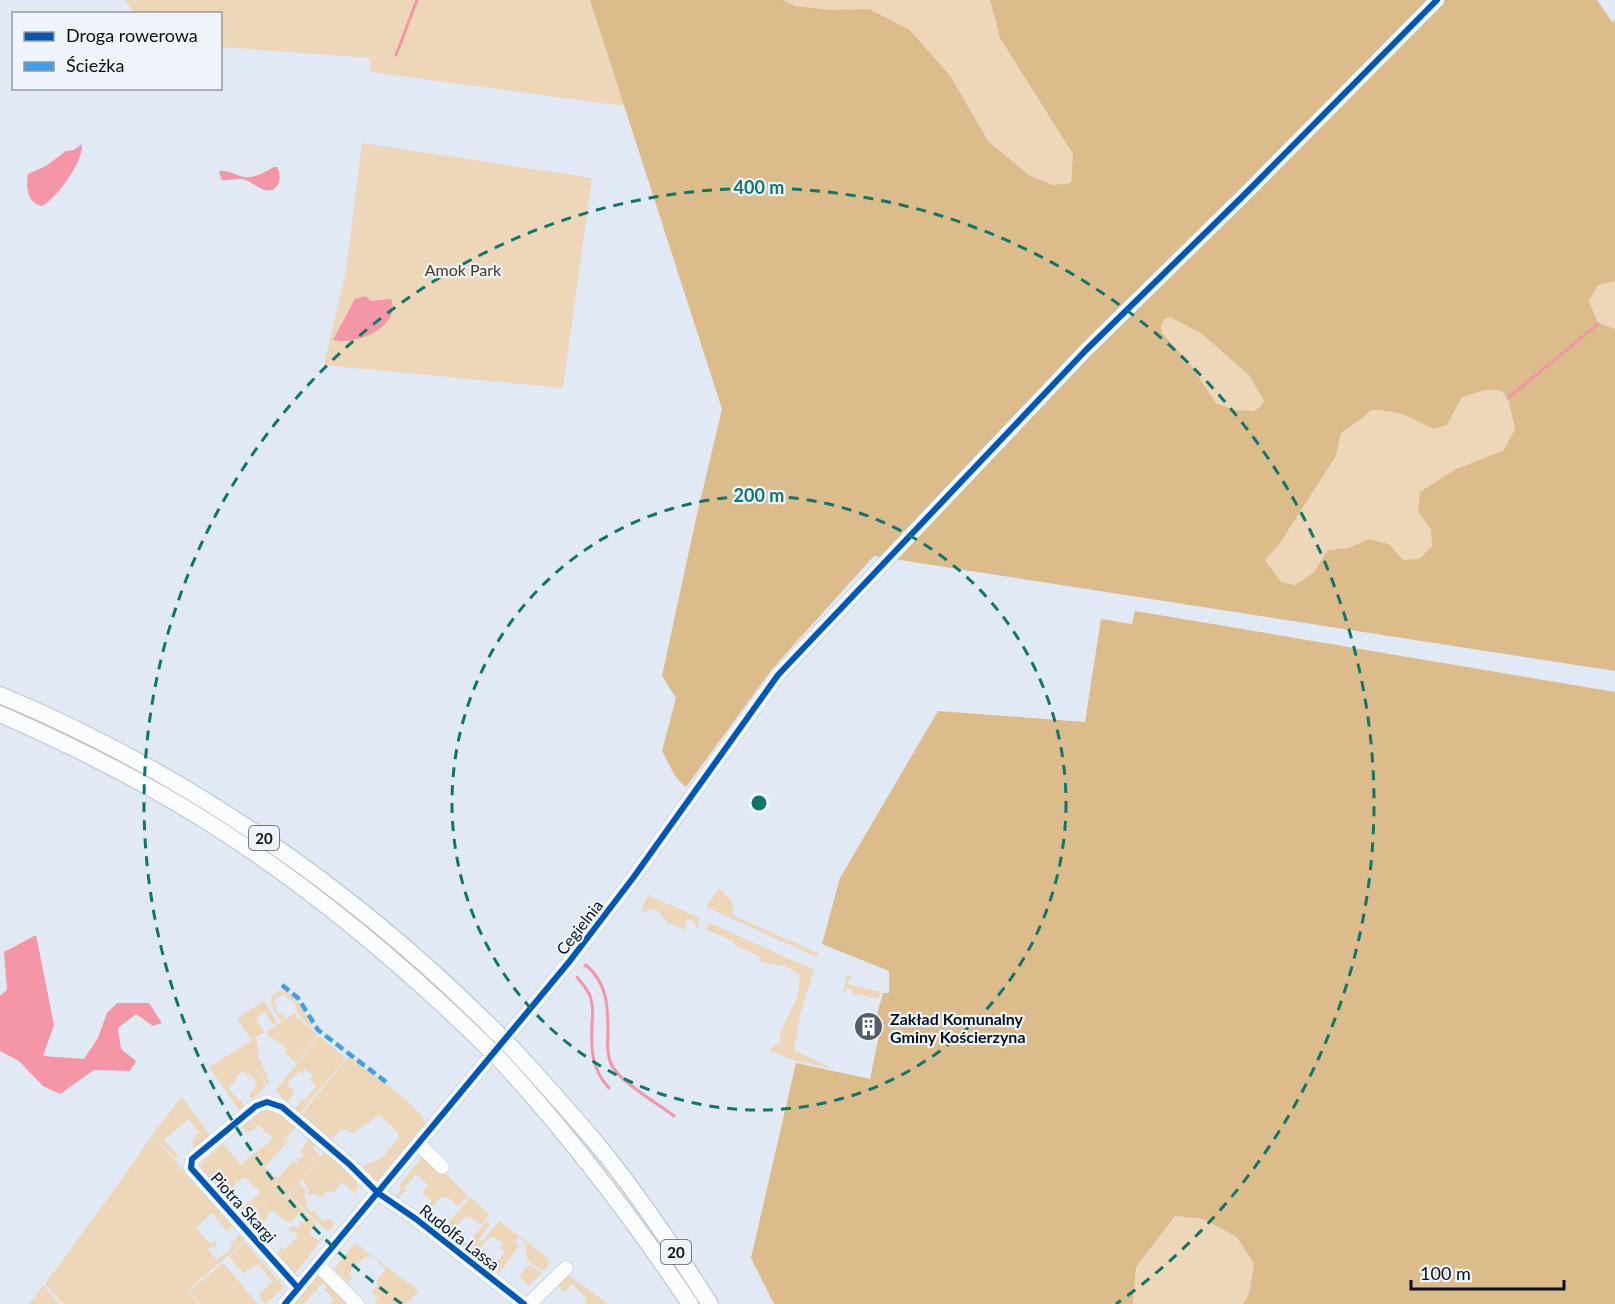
<svg xmlns="http://www.w3.org/2000/svg" width="1615" height="1304" viewBox="0 0 1615 1304" font-family="Lato,sans-serif">
	<style>
		.green { fill: #edd7b8 }
		.forest { fill: #dcbc8a; fill-rule: evenodd }
		.water { fill: #f496a6 }
		.lines { fill: none; stroke-linecap: round; stroke-linejoin: round }
		.stream { stroke: #f496a6; stroke-width: 3 }
		.minor-casing { stroke: #b7c0cb; stroke-width: 15 }
		.major-casing { stroke: #b7c0cb; stroke-width: 18 }
		.minor { stroke: #fafcfd; stroke-width: 14 }
		.major { stroke: #fafcfd; stroke-width: 16 }
		.major-bridge-casing { stroke: #b7c0cb; stroke-width: 18; stroke-linecap: butt }
		.major-bridge { stroke: #fafcfd; stroke-width: 16 }
		.quiet { stroke: #3ca1ea; stroke-width: 4.5; stroke-dasharray: 9 4.5; stroke-linecap: butt }
		.cycleway-casing { stroke: #eef4fa; stroke-width: 10 }
		.cycleway { stroke: #0057b8; stroke-width: 6 }
		.ring { fill: none; stroke: #0f766e; stroke-width: 3; stroke-dasharray: 10 8 }
		.labels { text-anchor: middle; dominant-baseline: central; stroke-width: 4.5; stroke-linejoin: round; paint-order: stroke }
		.shield { fill: #eef4fa; stroke: #4d555f; stroke-width: 1.5 }
		.shield-label { font-size: 15px; font-weight: bold; fill: #08111c }
		.park-label { font-size: 16px; fill: #473823; stroke: #eef4fa }
		.street-label { font-size: 16px; fill: #08111c; stroke: #eef4fa }
		.poi-label { font-size: 16px; font-weight: bold; fill: #08111c; stroke: #eef4fa; text-anchor: start }
		.centre { fill: #0f766e; stroke: #eef4fa; stroke-width: 3 }
		.ring-label { font-size: 18px; text-anchor: middle; font-weight: bold; fill: #0f766e; stroke: #eef4fa; stroke-width: 4.5; stroke-linejoin: round; paint-order: stroke }
	</style>
	<rect width="100%" height="100%" fill="#e0e9f4"/>
	<g class="green">
		<path d="M125,0H590L624,106L371,72L370,58L221,47L220,14L134,13Z"/>
		<path d="M782,0H990L1000,38L1073,154L1071,183L1053,185L1029,175L988,141L951,77L869,9L831,10L795,6Z"/>
		<path d="M362,143L592,178L563,388L324,365L346,271Z"/>
		<path d="M1615,281V329L1598,324L1589,301L1598,285Z"/>
		<path d="M1170,317L1202,334L1249,375L1264,401L1260,407L1254,411L1234,410L1216,403L1190,364L1162,333L1160,326L1164,319Z"/>
		<path d="M1486,390H1500L1508,398L1515,429L1504,450L1456,469L1418,512L1431,529L1432,546L1419,559L1403,561L1389,544L1369,539L1348,548L1328,550L1313,573L1295,585L1281,582L1265,560L1278,546L1336,456L1341,433L1364,417L1371,410C1397,409 1412,418 1434,429L1447,425L1462,397Z"/>
		<path d="M719,888L731,900L734,916L818,953L817,957L706,907Z"/>
		<path d="M648,895L699,918L697,929L694,922L687,919L685,930L668,923L656,909L641,912Z"/>
		<path d="M710,923L814,970L800,1016L794,1050L833,1069L792,1060L769,1050L781,1042L780,1033L798,996L800,975L784,965L762,963L759,956L734,945L733,941L705,929Z"/>
		<path d="M849,975H851L848,984L881,992L879,999L852,993V989L847,988L846,991H843L847,976Z"/>
		<path d="M283,990C299,997 306,1015 314,1030L299,1016L295,1008L296,1006L291,998L289,999L284,994L274,1000L277,1006L275,1008L279,1014L281,1013L285,1019L281,1021C273,1008 262,996 283,990Z"/>
		<path d="M264,1001L277,1022L273,1025L265,1012L256,1018L264,1032L251,1040L237,1018Z"/>
		<path d="M295,1013L298,1018L318,1035L296,1063L285,1052L287,1049L275,1039L270,1038L266,1032Z"/>
		<path d="M319,1036L346,1058L300,1113L295,1109L303,1099L305,1100L316,1086L310,1080L313,1076L305,1069L301,1073L299,1072L289,1081L288,1086L293,1090L292,1092L294,1094L287,1102L275,1091Z"/>
		<path d="M256,1038C259,1045 257,1050 259,1057C262,1068 270,1074 268,1086L257,1067L266,1086L253,1099L249,1096L251,1094L250,1093L257,1087L254,1083L256,1081L249,1073L247,1075L243,1071L236,1076L238,1079L228,1088L239,1101L241,1100L245,1106L240,1111L209,1067Z"/>
		<path d="M349,1056C367,1070 417,1104 426,1123L376,1183L358,1168L382,1158L399,1137L397,1131L379,1115L353,1133L342,1129L329,1142L300,1116Z"/>
		<path d="M182,1097L210,1135L207,1137L208,1139L196,1150L192,1144L194,1142L192,1140L200,1133L188,1119L164,1140L178,1156L175,1159L152,1134Z"/>
		<path d="M262,1110L278,1112L296,1127L272,1154L288,1138L290,1139L265,1167L268,1172L278,1178L293,1161L296,1163L304,1155L301,1152L302,1148L309,1140L315,1145L313,1149L321,1156L288,1195L317,1224L309,1232L318,1241L327,1233L294,1275L276,1256L280,1250L279,1245L284,1250L298,1237L294,1231L291,1233L289,1232L290,1227L294,1226L296,1228L299,1226L300,1222H304L308,1216L305,1214H298L293,1219V1221C284,1224 280,1215 273,1211L268,1213V1217L264,1221L256,1212L271,1197L247,1219L237,1211L260,1194L256,1187L255,1188L245,1177L239,1182L237,1180L235,1182L237,1184L229,1191L232,1195L230,1197L231,1199L229,1201L201,1169V1163L223,1144L257,1183L242,1165L244,1164L243,1162L270,1142L272,1138L271,1135L266,1133L259,1125L250,1132L248,1130L246,1132L243,1127L249,1121L251,1122L253,1120L252,1119Z"/>
		<path d="M152,1135L232,1226L227,1231L212,1213L196,1228L210,1244L214,1241L217,1245L215,1248L212,1246L208,1249L217,1260L231,1249V1242L240,1235L245,1241L187,1291L198,1304H63L45,1284L127,1172Z"/>
		<path d="M325,1152L358,1180L356,1194L342,1182L334,1192H326L322,1197L312,1193L310,1195H308L309,1189L302,1179Z"/>
		<path d="M425,1153L468,1196L458,1206L447,1197L442,1196L429,1211L430,1213L426,1219L421,1215L434,1198L431,1200L422,1193L428,1185L416,1174L404,1188L406,1190L399,1198L396,1196L402,1189L399,1186Z"/>
		<path d="M299,1183L306,1190L304,1197L308,1200L305,1206L312,1212L315,1210L316,1212L315,1214L325,1222L329,1218L335,1223L328,1232L289,1195Z"/>
		<path d="M470,1197L489,1214L481,1225L468,1216L466,1218L464,1217L454,1230L450,1227L445,1233L442,1231Z"/>
		<path d="M1175,1216L1203,1219L1237,1237L1254,1264L1249,1294L1243,1304H1133L1136,1267Z"/>
		<path d="M486,1221L490,1224L479,1239L482,1242L499,1221L549,1259L547,1261L550,1263L544,1271L527,1261L526,1243L519,1238L515,1243L519,1246L499,1274H498L499,1271L496,1269L494,1271L490,1268L496,1260H499L505,1252L500,1249L503,1243L492,1236L489,1239L488,1238L482,1247V1249L493,1257L486,1265L456,1242L459,1238L468,1244Z"/>
		<path d="M245,1242L284,1287L265,1304L258,1295L272,1282L259,1264L250,1268L244,1274L229,1257Z"/>
		<path d="M355,1243L419,1291L406,1304H374L378,1299L371,1292L377,1286V1281L386,1269L371,1256L363,1258L349,1273L353,1277L348,1283L334,1269Z"/>
		<path d="M223,1263L258,1304H200L188,1292Z"/>
		<path d="M528,1265L542,1272L529,1286L519,1277Z"/>
		<path d="M318,1275H320L348,1304H330L334,1299L325,1290L327,1288L323,1283L304,1304H292Z"/>
		<path d="M566,1276L568,1278L570,1276L607,1303L606,1304H587L585,1300L586,1298L572,1284L563,1292L557,1285Z"/>
		<path d="M43,1285L60,1304H29Z"/>
	</g>
	<g class="forest">
		<path d="M590,0H782L795,6L831,10L869,9L910,30L951,77L988,141L1029,175L1053,185L1071,183L1073,154L1000,38L990,0H1597L1612,22L1615,20V281L1598,285L1589,301L1598,323L1615,329V671L874,556L772,669L686,787C674,779 669,763 662,751L676,698L662,676L695,523L722,409ZM1170,317L1202,334L1249,375L1264,401L1260,407L1254,411L1234,410L1216,403L1190,364L1162,333L1161,326L1164,319ZM1486,390H1500L1508,398L1515,429L1504,450L1456,469L1420,492L1418,512L1431,529L1432,546L1419,559L1403,560L1389,544L1369,539L1348,548L1328,550L1313,573L1295,585L1281,582L1265,560L1278,546L1336,456L1341,433L1364,417L1371,410C1396,409 1412,418 1434,429L1447,425L1462,397Z"/>
		<path d="M1135,611L1615,692V1304H1243L1249,1294L1254,1264L1237,1237L1203,1219L1175,1216L1136,1267L1133,1304H774L751,1258L796,1063L870,1079L882,1020L876,1018L883,993H889V971L822,944L840,878L938,711L1085,722L1101,619L1132,624Z"/>
	</g>
	<g class="water">
		<path d="M82,144C84,161 57,198 42,206C27,203 26,187 28,174L46,166L66,151L74,150Z"/>
		<path d="M274,167H277C280,173 281,180 277,186C268,199 252,180 242,179C235,178 229,181 222,180L219,173L220,171C230,171 232,173 240,176C253,180 263,173 274,167Z"/>
		<path d="M366,296L371,301L391,299C402,327 355,346 333,340L355,299Z"/>
		<path d="M36,935L54,1025L43,1056L84,1059L98,1038L107,1013L117,1003H149L162,1023L153,1026L136,1014L118,1028L121,1049L136,1061L130,1071L94,1070L60,1094L43,1086L19,1061L0,1051V996L7,990L4,952Z"/>
	</g>
	<g class="lines">
		<g class="stream">
			<path d="M396,55L417,0"/>
			<path d="M1508,398L1598,324"/>
			<path d="M585,966L586,965C608,984 608,1007 608,1034C607,1045 607,1056 612,1066C622,1083 657,1103 674,1116"/>
			<path d="M577,977C581,983 589,990 591,999C593,1007 593,1015 592,1023C591,1048 591,1069 609,1088"/>
		</g>
		<defs>
			<g id="minor">
				<path d="M419,1144L442,1167"/>
				<path d="M318,1265L357,1304"/>
				<path d="M298,1288L191,1168L192,1159L256,1106L267,1102L282,1107L349,1164L378,1193L416,1219L524,1304"/>
				<path d="M285,1304L569,962L633,878L778,675L1086,350L1242,197L1437,0"/>
				<path d="M529,1304L566,1268"/>
			</g>
			<g id="major">
				<path d="M0,695C185,772 353,889 494,1030"/>
				<path d="M0,714C71,745 141,780 206,821C307,884 399,961 484,1044"/>
				<path d="M513,1049C543,1082 573,1115 601,1149C641,1198 676,1251 710,1304"/>
				<path d="M502,1062C572,1138 633,1219 690,1304"/>
			</g>
		</defs>
		<use href="#minor" class="minor-casing"/>
		<use href="#major" class="major-casing"/>
		<use href="#minor" class="minor"/>
		<use href="#major" class="major"/>
		<defs>
			<g id="major-bridge">
				<path d="M494,1030L513,1049"/>
				<path d="M484,1044L502,1062"/>
			</g>
		</defs>
		<use href="#major-bridge" class="major-bridge-casing"/>
		<use href="#major-bridge" class="major-bridge"/>
		<path class="quiet" d="M282,985L298,998L318,1030L386,1082"/>
		<defs>
			<g id="cycleway">
				<path d="M298,1288L191,1168L192,1159L256,1106L267,1102L282,1107L349,1164L378,1193L416,1219L524,1304"/>
				<path d="M285,1304L569,962L633,878L778,675L1086,350L1242,197L1437,0"/>
			</g>
		</defs>
		<use href="#cycleway" class="cycleway-casing"/>
		<use href="#cycleway" class="cycleway"/>
	</g>
	<g class="ring">
		<circle cx="759" cy="803" r="307"/>
		<path d="M402 1304A615 615 0 1 1 1116 1304"/>
	</g>
	<defs>
		<symbol id="building-disc" viewBox="-11 -11 22 22"><circle r="9.5" fill="#545d68" stroke="#eef4fa"/><path d="M-4-6H4V6H1V3H-1V6H-4ZM-2.5-4.3h1.7v1.8h-1.7ZM.8-4.3h1.7v1.8H.8ZM-2.5-1h1.7V.8h-1.7ZM.8-1h1.7V.8H.8Z" fill="#fff"/></symbol>
	</defs>
	<g fill-rule="evenodd">
		<use href="#building-disc" x="852" y="1010" width="33" height="33"/>
	</g>
	<g class="labels">
		<g class="shield">
			<rect x="249" y="826" width="30" height="24" rx="4.5"/>
			<rect x="661" y="1240" width="30" height="24" rx="4.5"/>
		</g>
		<g class="shield-label">
			<text x="264" y="838">20</text>
			<text x="676" y="1252">20</text>
		</g>
		<g class="park-label">
			<text x="463" y="269">Amok Park</text>
		</g>
		<g class="street-label">
			<text transform="translate(579 927) rotate(-52)">Cegielnia</text>
			<text transform="translate(244 1207) rotate(48)">Piotra Skargi</text>
			<text transform="translate(460 1237) rotate(38)">Rudolfa Lassa</text>
		</g>
		<g class="poi-label">
			<text x="890" y="1018">Zakład Komunalny<tspan x="890" dy="18">Gminy Kościerzyna</tspan></text>
		</g>
	</g>
	<circle cx="759" cy="803" r="9" class="centre"/>
	<g class="ring-label">
		<text x="759" y="194">400 m</text>
		<text x="759" y="502">200 m</text>
	</g>
	<rect x="12" y="12" width="210" height="78" fill="#eef4fa" stroke="#9299a1" stroke-width="1.5"/>
	<rect x="24" y="32" width="30" height="9" fill="#0057b8" stroke="#9299a1" stroke-width="1.5"/>
	<text x="66" y="42" font-size="18" fill="#08111c">Droga rowerowa</text>
	<rect x="24" y="62" width="30" height="9" fill="#3ca1ea" stroke="#9299a1" stroke-width="1.5"/>
	<text x="66" y="72" font-size="18" fill="#08111c">Ścieżka</text>
	<path d="M1411 1280v9h153v-9" fill="none" stroke="#08111c" stroke-width="3"/>
	<text x="1420" y="1280" font-size="18" fill="#08111c" stroke="#eef4fa" stroke-width="4.5" paint-order="stroke">100 m</text>
</svg>
